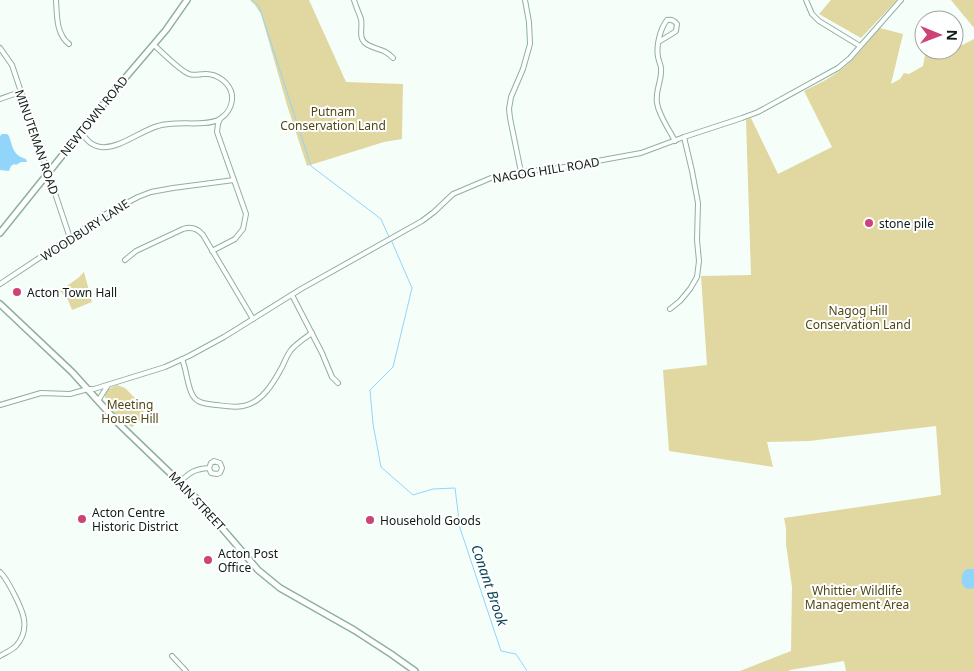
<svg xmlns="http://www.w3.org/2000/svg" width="974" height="671" viewBox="0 0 974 671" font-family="'Noto Sans',sans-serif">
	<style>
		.green { fill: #e0d7a1 }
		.water { fill: #92d5fa }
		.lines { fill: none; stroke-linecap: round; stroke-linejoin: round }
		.stream { stroke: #92d5fa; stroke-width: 1 }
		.street-casing { stroke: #8db1a1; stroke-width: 6 }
		.secondary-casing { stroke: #8db1a1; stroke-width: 8 }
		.street { stroke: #fff; stroke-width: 4 }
		.secondary { stroke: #fff; stroke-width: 5 }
		.poi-dot { fill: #cd4277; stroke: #fff; stroke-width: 2 }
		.labels { text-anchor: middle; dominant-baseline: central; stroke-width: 4; stroke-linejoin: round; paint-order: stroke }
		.park-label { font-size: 12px; fill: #4f4816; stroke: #fff }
		.street-label { font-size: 12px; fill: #0f1d17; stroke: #fff }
		.poi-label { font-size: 12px; fill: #0f1d17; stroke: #fff; text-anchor: start }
		.water-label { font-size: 14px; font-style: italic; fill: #053f57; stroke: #fff }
	</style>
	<rect width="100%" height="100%" fill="#f6fefa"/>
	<g class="green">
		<path d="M250,0H309L346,82L403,84L402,139L384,142L307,166L287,105L261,14L255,5Z"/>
		<path d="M831,0H897L861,38L819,14Z"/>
		<path d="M951,0H974V28Z"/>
		<path d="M880,28L903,34L891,84L900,79L904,73L909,74L923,66L926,50H944L943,55L974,39V671H846L844,661L790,670L789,671H740L791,651L792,587L786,544V528L784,518L941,495L936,426L809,441L767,442L773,467L669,451L663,370L707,365L701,276L751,275L746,120L751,118L778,174L832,147L804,91C813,86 823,82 832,76C851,65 866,44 880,28Z"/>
		<path d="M84,272L92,302L72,310L68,300L60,291L78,278Z"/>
		<path d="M117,385L125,388L145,408L141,420L132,427C116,418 113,411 104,395L108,389Z"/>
	</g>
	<g class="water">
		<path d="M2,134H7L9,136C13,148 13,155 26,159L27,162H21L16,165L14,164L11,166L9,171L0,170V136Z"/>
		<path d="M967,569H974V588L968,589L964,587C960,581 961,572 967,569Z"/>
	</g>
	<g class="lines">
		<g class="stream">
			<path d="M252,0L259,6L311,166L381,219L389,237"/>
			<path d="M392,242L412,288L393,367L370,390L373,424L381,467L413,495L433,489L455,488L460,528L501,651L516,654L527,671"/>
		</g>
		<defs>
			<g id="street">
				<path d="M56,0C57,15 56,34 69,44"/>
				<path d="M354,0C356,7 359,13 361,19C363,29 357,39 368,45C380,51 383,48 393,58"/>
				<path d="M806,0L812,14L819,21L860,46"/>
				<path d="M660,41L670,35L676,31L677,24C674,20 671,19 667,20C660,29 656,46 658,57C659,62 662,67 661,72C661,82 655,92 657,103C659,116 669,129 675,141"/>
				<path d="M0,48L12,65L70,238"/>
				<path d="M0,99L20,92"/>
				<path d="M81,132C86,139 91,146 101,147C119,149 140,131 158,126C176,120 203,127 218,120C227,115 233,106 232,95C230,83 217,73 204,74C199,74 194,76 189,74C179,70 163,53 154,45"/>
				<path d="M521,172L510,118L509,109L511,97L523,69L530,44L529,22L525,0"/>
				<path d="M212,251L235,239L243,229L246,214L217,132L218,124L220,119"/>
				<path d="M125,260L136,251L183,229C192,226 198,229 203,235L253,319"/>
				<path d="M0,284L104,215L138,197L151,192L173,188L234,180"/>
				<path d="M292,295L322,353L332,377L338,383"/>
				<path d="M670,309L680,301L690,289L697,277L699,261L697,240L698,203L692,171L684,137"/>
				<path d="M182,359C187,371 187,386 193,396C198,404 208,404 217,405C225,406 234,408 243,406C262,403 274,382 282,367C285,361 287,355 291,350C297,343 305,338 312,333"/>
				<path d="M98,401L108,385"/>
				<path d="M0,405L41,393L70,394L88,389H94L165,367L189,356L224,337L301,289L422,221L434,212L453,194L491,178L530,171L559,168L641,153L684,137L742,118L758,112L838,68L850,58L901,0"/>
				<path d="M180,482C190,472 195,469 209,468L211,463L214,461L220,463L222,468L220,473L217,474L211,473L209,468"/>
				<path d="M0,572C6,578 9,584 13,592C22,609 32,628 16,646C12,650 5,653 0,656"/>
				<path d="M172,656L186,671"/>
			</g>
			<g id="secondary">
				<path d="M0,233L114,91L166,30L187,0"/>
				<path d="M0,304L72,372L119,424L197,499L258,570L280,588L354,630L391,654L415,671"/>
			</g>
		</defs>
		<use href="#street" class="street-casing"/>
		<use href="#secondary" class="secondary-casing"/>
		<use href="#street" class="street"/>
		<use href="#secondary" class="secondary"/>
	</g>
	<g class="poi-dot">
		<circle cx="869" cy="223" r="5"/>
		<circle cx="17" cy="292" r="5"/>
		<circle cx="82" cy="519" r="5"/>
		<circle cx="370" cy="520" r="5"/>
		<circle cx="208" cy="560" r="5"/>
	</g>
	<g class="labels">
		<g class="park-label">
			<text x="333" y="111">Putnam<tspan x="333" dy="14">Conservation Land</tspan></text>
			<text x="858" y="310">Nagog Hill<tspan x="858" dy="14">Conservation Land</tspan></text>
			<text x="130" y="404">Meeting<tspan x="130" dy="14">House Hill</tspan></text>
			<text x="857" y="590">Whittier Wildlife<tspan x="857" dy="14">Management Area</tspan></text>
		</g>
		<g class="street-label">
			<text transform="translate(94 116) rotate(-51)">NEWTOWN ROAD</text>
			<text transform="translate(37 142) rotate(71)">MINUTEMAN ROAD</text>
			<text transform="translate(546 170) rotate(-9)">NAGOG HILL ROAD</text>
			<text transform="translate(85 230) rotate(-33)">WOODBURY LANE</text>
			<text transform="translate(197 501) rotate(47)">MAIN STREET</text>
		</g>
		<g class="poi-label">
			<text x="879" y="223">stone pile</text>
			<text x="27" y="292">Acton Town Hall</text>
			<text x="92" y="512">Acton Centre<tspan x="92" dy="14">Historic District</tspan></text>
			<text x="380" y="520">Household Goods</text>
			<text x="218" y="553">Acton Post<tspan x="218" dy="14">Office</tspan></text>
		</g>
		<g class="water-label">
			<text transform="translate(490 585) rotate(71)">Conant Brook</text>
		</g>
	</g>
	<g transform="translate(939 35) rotate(91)"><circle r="24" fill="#ffffff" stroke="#9fa5a2"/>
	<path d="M0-4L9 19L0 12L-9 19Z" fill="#cd4277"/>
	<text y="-8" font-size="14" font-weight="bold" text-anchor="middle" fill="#0f1d17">N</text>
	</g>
</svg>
